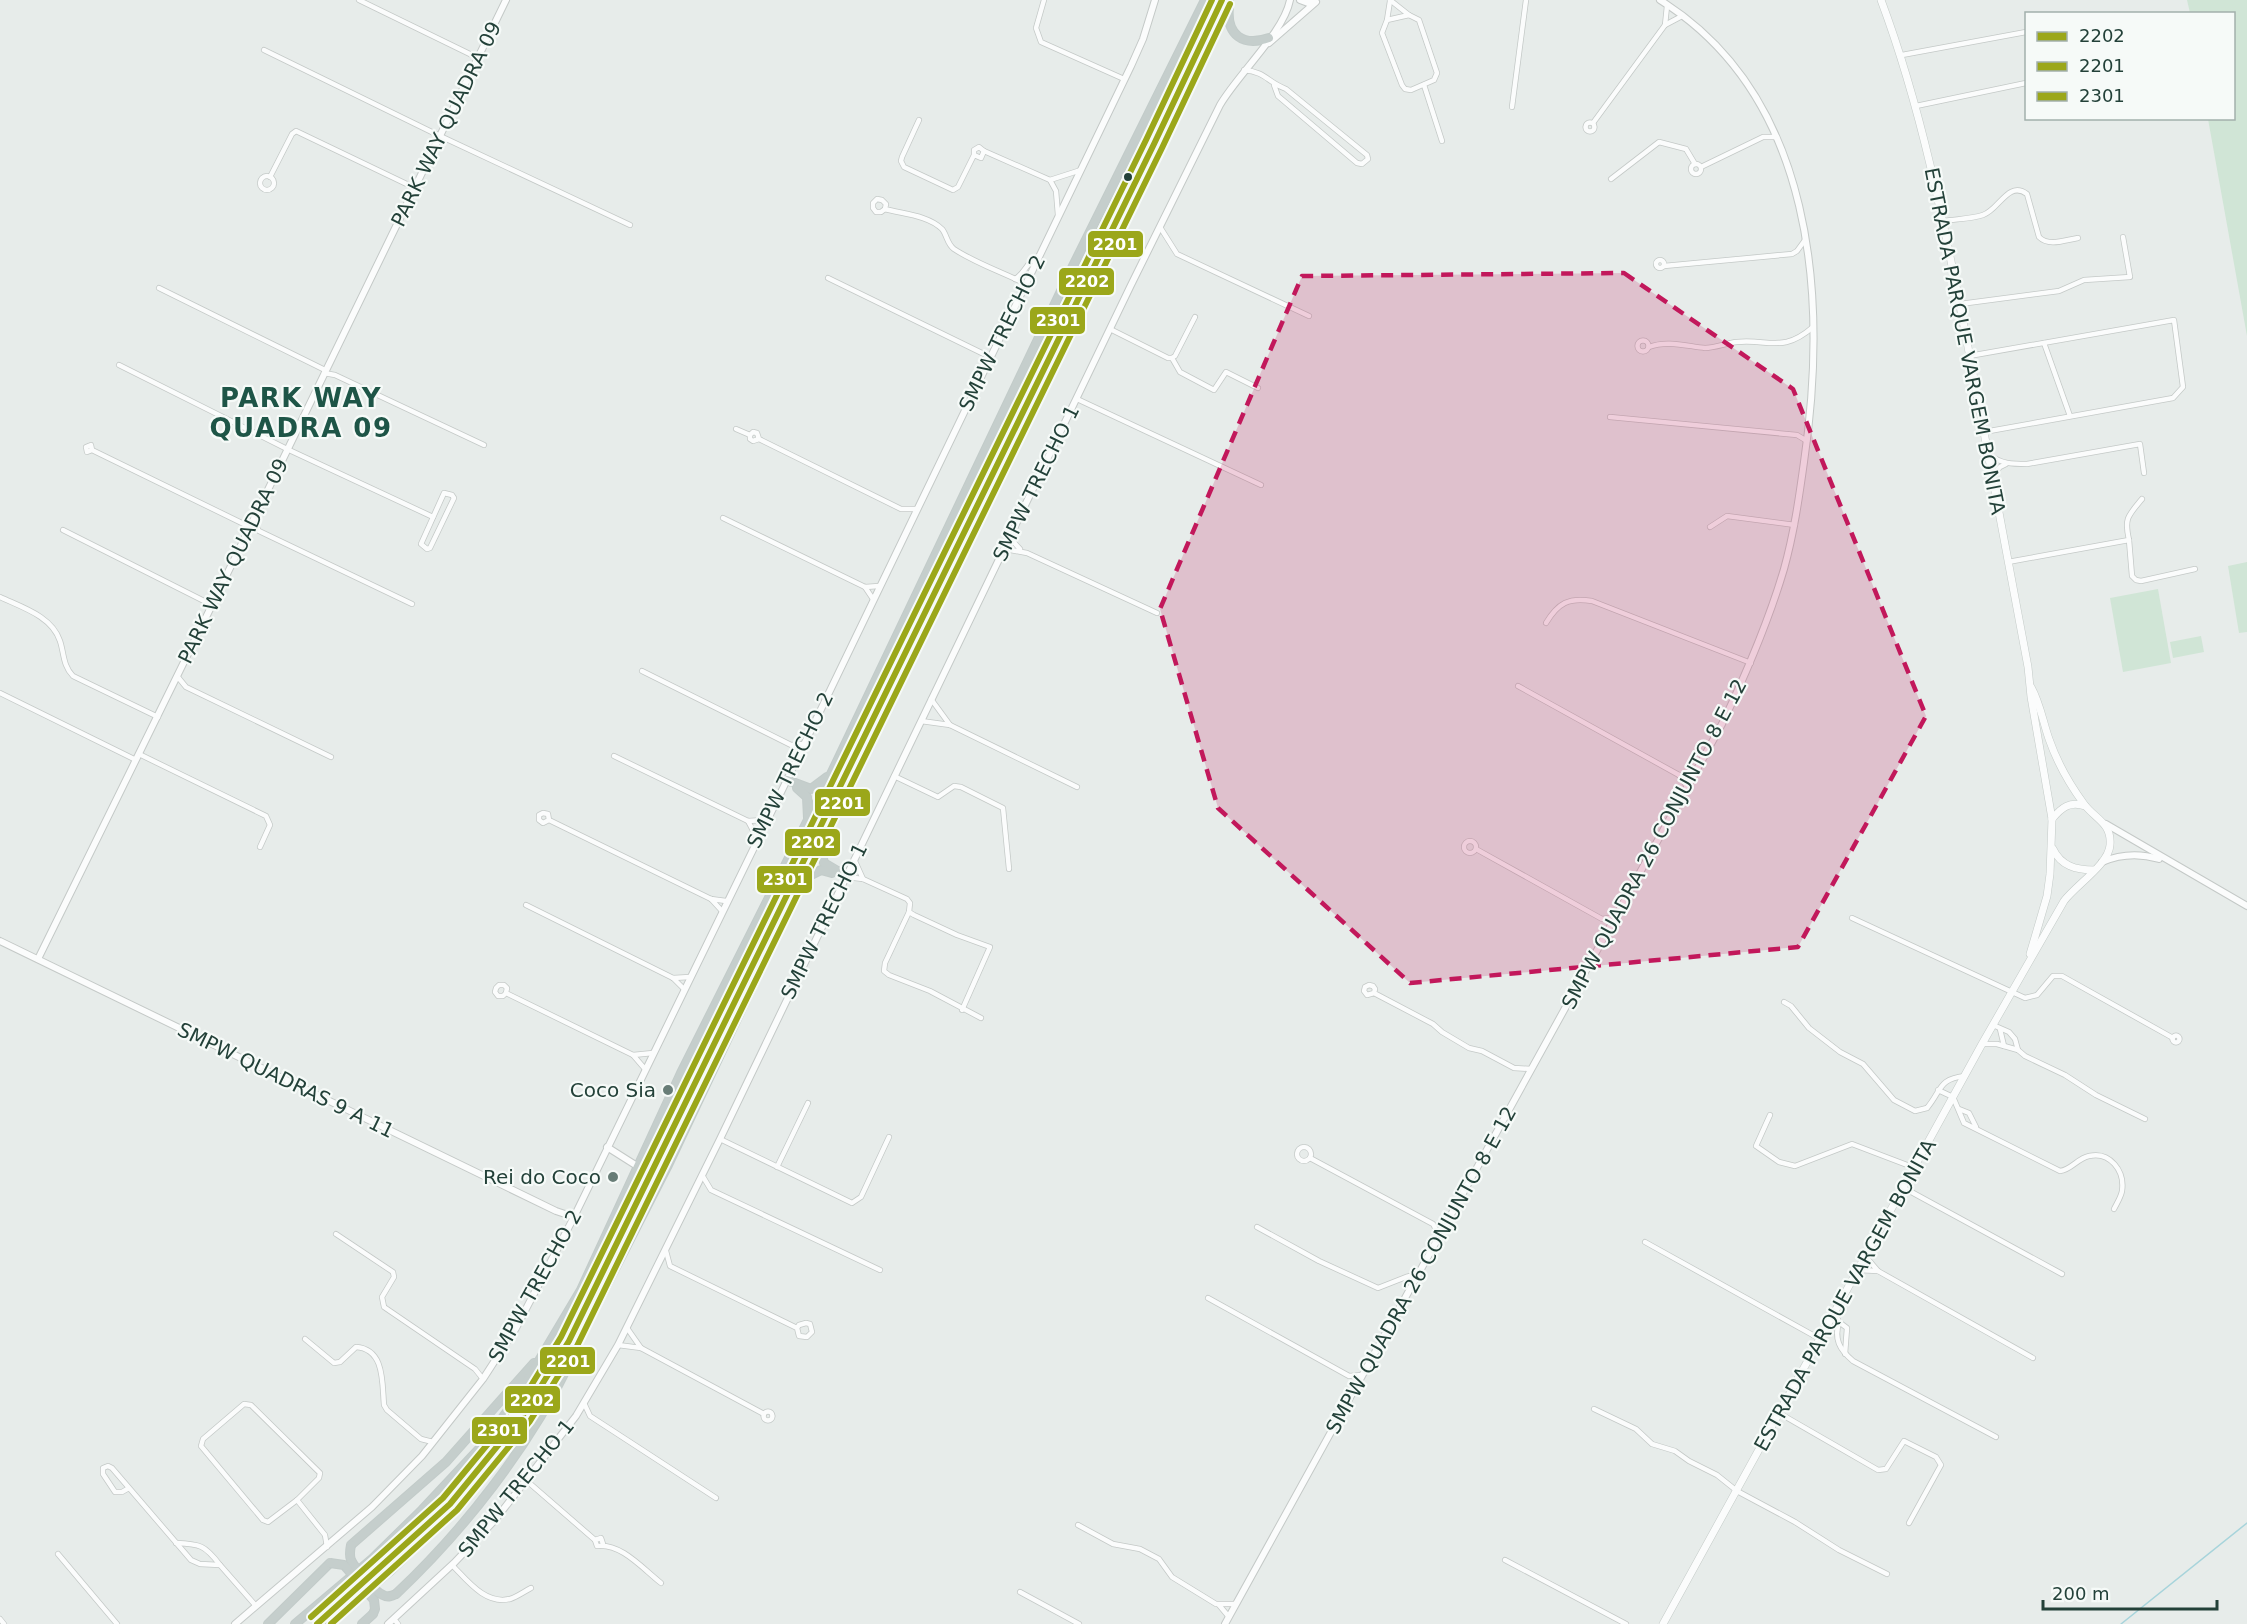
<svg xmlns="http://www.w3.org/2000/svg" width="2247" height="1624" viewBox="0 0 2247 1624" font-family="'DejaVu Sans',sans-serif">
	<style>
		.green { fill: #d0e5d6 }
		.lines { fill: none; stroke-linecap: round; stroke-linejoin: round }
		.stream { stroke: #a7d4db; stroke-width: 1.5 }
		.minor-casing { stroke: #c4c9c7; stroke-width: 6 }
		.tertiary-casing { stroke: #c4c9c7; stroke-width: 8 }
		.secondary-casing { stroke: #c3cac7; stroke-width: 8 }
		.trunk-casing { stroke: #c2cbc9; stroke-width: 10 }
		.minor { stroke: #fbfcfc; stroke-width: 4.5 }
		.tertiary { stroke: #fbfcfc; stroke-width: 6 }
		.secondary { stroke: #fbfcfc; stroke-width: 7 }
		.trunk { stroke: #c5cecc; stroke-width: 8 }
		.trunk-bridge-casing { stroke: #c2cbc9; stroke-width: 10; stroke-linecap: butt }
		.trunk-bridge { stroke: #c5cecc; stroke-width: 8 }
		.bus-1-casing { stroke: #f6faf8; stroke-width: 10 }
		.bus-2-casing { stroke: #f6faf8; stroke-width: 10 }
		.bus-3-casing { stroke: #f6faf8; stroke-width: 10 }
		.bus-1 { stroke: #9ba71a; stroke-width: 6 }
		.bus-2 { stroke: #9ba71a; stroke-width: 6 }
		.bus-3 { stroke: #9ba71a; stroke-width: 6 }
		.marked { fill: #c2185b; fill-opacity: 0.2; stroke: #c2185b; stroke-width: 4.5; stroke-dasharray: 12 8; stroke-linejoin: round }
		.bus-dot { fill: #234139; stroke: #f6faf8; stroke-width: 2 }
		.poi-dot { fill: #687d77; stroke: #f6faf8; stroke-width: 2 }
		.labels { text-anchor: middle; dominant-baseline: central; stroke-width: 4.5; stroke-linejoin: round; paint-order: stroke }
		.street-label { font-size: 20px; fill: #234139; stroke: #f6faf8 }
		.poi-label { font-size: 20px; fill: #234139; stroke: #f6faf8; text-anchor: end }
		.district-label { font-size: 26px; font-weight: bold; letter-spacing: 1.5px; fill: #1e5547; stroke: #f6faf8 }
		.line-badge { stroke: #f6faf8; stroke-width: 2 }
		.badge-label { font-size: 16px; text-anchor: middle; font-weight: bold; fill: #fff }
	</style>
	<rect width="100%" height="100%" fill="#e7ecea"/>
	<g class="green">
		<path d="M2187,0H2247V336L2208,119L2234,118V14L2190,13Z"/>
		<path d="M2247,562V632L2239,633L2228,566Z"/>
		<path d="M2158,589L2171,663L2123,672L2110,598Z"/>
		<path d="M2201,636L2204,652L2173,658L2170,642Z"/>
	</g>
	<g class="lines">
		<path class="stream" d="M2121,1624L2247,1523"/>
		<defs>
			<g id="minor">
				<path d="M359,0L478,58"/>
				<path d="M1044,0L1036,28L1041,42L1124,79"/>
				<path d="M1390,0L1409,15"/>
				<path d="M1387,20L1409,15L1419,20L1437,73L1434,80L1411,90L1405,89L1402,85L1382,33L1387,20L1390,1"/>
				<path d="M1665,25L1682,16"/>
				<path d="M264,50L440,136L630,225"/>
				<path d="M1902,55L2026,32"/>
				<path d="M1244,70C1266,72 1267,82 1286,89L1367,155L1368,159L1362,164L1357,163L1278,96L1274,85"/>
				<path d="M1424,85L1442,141"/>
				<path d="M1916,106L2026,83"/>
				<path d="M1512,107L1526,0"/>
				<path d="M919,120L902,157L901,161L904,167L953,190L958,187L974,155V150L979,147L984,151L981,158L974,155"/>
				<circle cx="1590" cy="127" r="4.5"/>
				<path d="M1593,123L1665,25L1667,6"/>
				<path d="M984,151L1050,180L1056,191L1058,215"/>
				<circle cx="1696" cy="169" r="5"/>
				<path d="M1701,167L1763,137H1777"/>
				<circle cx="267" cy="183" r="7"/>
				<path d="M270,177L292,134L296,131L415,188"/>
				<path d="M1611,179L1659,142L1686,149L1695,164"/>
				<path d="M1050,180L1081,170"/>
				<path d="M885,209L886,204L882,200L877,199L873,203V208L876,212H881L885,209C902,214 928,215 942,229C947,235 947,244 954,249C975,263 1002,272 1026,284"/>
				<path d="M1944,221C1956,219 1971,219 1983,215C1999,210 2008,180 2027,194L2039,237C2049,247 2065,240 2078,238"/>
				<path d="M1160,227L1177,254L1309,316"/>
				<circle cx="1660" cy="264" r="4"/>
				<path d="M1664,266L1792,254L1797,251L1805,240"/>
				<path d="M828,278L990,357"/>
				<path d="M1015,279C1026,273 1027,260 1039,256"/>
				<path d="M159,288L325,370"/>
				<path d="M1960,304L2059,291L2084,280L2130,277L2123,237"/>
				<path d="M1110,329L1168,358H1172L1180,372L1214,390L1226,372L1258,388"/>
				<circle cx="1643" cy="346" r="5.5"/>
				<path d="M2044,343L2070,416"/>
				<path d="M1649,347C1667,340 1686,346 1705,348C1716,348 1726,343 1737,342C1770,339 1783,353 1813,327"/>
				<path d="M1969,356L2174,320L2183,387L2173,398L1984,432"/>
				<path d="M1172,358L1175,356L1195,317"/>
				<path d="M119,365L287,449L433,517"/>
				<path d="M324,373L335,375L484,445"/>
				<path d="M1077,399L1261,485"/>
				<path d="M1610,417L1797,435L1807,441"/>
				<path d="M736,429L750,435"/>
				<path d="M759,439L753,441L750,439V435L753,432L757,433L759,439L901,509H917"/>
				<path d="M92,450L91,445L86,447L87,452L92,450L250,527"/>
				<path d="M1990,455C2001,464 2013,464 2027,464L2140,444L2144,473"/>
				<path d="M1992,476L2000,467L2006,464"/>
				<path d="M444,493L452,495L454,498L430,548L427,549L421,544Z"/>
				<path d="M723,518L865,587L879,586"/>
				<path d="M253,522L259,531L412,604"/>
				<path d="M1710,527L1727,516L1795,525"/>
				<path d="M63,530L212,605"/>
				<path d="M1010,538L1020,549"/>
				<path d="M2129,540L2132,576L2136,580L2141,581L2195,569"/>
				<path d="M1005,549L1027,553L1157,613"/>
				<path d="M2008,562L2129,540C2124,518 2128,516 2142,499"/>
				<path d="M865,587L873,599"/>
				<path d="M0,597C21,607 52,616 60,641C64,653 63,666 73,676L158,717"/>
				<path d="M1546,623C1558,603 1569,597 1592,601L1751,663"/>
				<path d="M642,671L791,745L803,744"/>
				<path d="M177,676L186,687L331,757"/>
				<path d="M1518,686L1679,775L1688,788"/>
				<path d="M0,693L136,760"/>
				<path d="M931,699L950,725"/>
				<path d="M921,721L950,725L1077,787"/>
				<path d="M139,754L266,816L270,825L260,847"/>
				<path d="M614,756L748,821L766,820"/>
				<path d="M1679,775H1695"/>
				<path d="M894,776L938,797L954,786L961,787L1003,808L1009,869"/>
				<path d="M549,820L548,814L543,813L539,815V820L543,823L549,820L711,899L726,901"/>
				<path d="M748,821L757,838"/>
				<circle cx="1470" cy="847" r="6"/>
				<path d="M1476,849L1602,919L1616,917"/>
				<path d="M854,859L863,879"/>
				<path d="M846,877L863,879L907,899L910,903L909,912L914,915L957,935L990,947L962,1010"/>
				<path d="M711,899L722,911"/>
				<path d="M526,905L673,978L684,989"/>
				<path d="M909,912L885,963L884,971L889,975L930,991L981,1018"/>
				<path d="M1852,918L2025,998L2037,995L2053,976H2062L2173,1038"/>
				<path d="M673,978L690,977"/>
				<path d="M506,993L503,996H498L495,992L496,988L499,985H504L507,988L506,993L633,1055L645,1069"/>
				<path d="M1374,993L1375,989L1373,986L1369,985L1365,987L1364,991L1367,995L1374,993L1433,1024L1442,1032L1469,1048L1482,1051L1514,1068L1531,1069"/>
				<path d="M1784,1002L1791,1006L1809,1028L1840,1052L1863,1064L1894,1100L1915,1111L1927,1108C1942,1090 1938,1079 1965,1076"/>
				<path d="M1993,1025L2009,1032L2015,1039L2018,1050L2025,1056L2065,1075L2096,1095L2145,1119"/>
				<path d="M2000,1029L2004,1046"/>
				<circle cx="2176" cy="1039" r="3.5"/>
				<path d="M1982,1044H1997L2018,1050"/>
				<path d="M633,1055L653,1053"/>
				<path d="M1938,1090L1953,1097L1964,1123L2060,1171C2071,1170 2078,1158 2089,1156C2110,1151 2125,1171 2122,1191C2121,1197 2117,1203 2114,1209"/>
				<path d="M1959,1109L1969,1113L1976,1127"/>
				<path d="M1770,1115L1756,1146L1779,1162L1795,1166L1852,1144L1915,1168"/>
				<path d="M720,1139L852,1203L861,1197L889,1137"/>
				<circle cx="1304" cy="1154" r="7"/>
				<path d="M1310,1158L1433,1224L1439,1235"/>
				<path d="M777,1167L808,1103"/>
				<path d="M702,1175L711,1190L880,1270"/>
				<path d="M1904,1188L2062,1274"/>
				<path d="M1257,1227L1319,1261L1378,1288L1406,1277L1418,1274"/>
				<path d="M336,1234L393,1272L394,1277L382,1297L384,1307L475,1369L483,1379"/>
				<path d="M1645,1242L1820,1339"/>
				<path d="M666,1251L670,1266L797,1328L799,1336L807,1337L812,1332L810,1324L806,1323L799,1325L797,1328"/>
				<path d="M1866,1257L1878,1271L2033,1358"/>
				<path d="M1858,1270L1878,1271"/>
				<path d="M1208,1298L1349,1376L1362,1375"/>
				<path d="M1835,1313L1839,1322L1847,1328L1845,1354"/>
				<path d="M1839,1322C1834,1339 1839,1349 1853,1361L1996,1437"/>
				<path d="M627,1328L641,1348"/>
				<path d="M305,1339L334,1363L340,1362L356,1347C385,1349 382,1383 384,1405L387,1410L421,1439L433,1442"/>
				<path d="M618,1345L641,1348L764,1414"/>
				<path d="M584,1403L590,1416L716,1498"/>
				<path d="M244,1404L251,1405L320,1473L319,1478L297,1500L268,1522L263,1520L201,1446L203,1439Z"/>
				<path d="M1594,1409L1636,1429L1652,1444L1675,1451L1689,1461L1717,1475L1737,1491L1795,1522L1839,1550L1887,1574"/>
				<circle cx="768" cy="1416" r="4.5"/>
				<path d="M1779,1413L1878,1470L1886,1469L1904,1441L1936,1457L1941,1465L1909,1523"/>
				<path d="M527,1481L595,1540"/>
				<path d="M129,1488L122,1492H115L103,1474V1468L108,1466L112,1468L191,1560L200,1564L220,1565L256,1606"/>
				<path d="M297,1500L325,1535L327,1547"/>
				<path d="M1078,1525L1113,1544L1140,1549L1159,1559L1172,1577L1216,1604H1236"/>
				<path d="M176,1543C200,1544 205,1545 220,1565"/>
				<path d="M603,1544L601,1538L595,1540L597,1546C621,1543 642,1568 661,1583"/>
				<path d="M58,1554L117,1624"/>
				<path d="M1505,1560L1626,1624"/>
				<path d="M452,1565C467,1580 485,1605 510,1599C517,1597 525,1591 531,1588"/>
				<path d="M1020,1592L1079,1624"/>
				<path d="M1219,1605L1229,1617"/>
				<path d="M0,1619L4,1624"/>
				<path d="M394,1619L398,1624"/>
			</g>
			<g id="tertiary">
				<path d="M1300,0L1308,3L1314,2"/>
				<path d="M1269,43L1316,2"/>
				<path d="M2106,824L2247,906"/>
				<path d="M2102,862C2121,854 2139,853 2159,859"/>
				<path d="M0,941L556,1211L574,1217"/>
				<path d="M38,959L212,605L506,0"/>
				<path d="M607,1147L637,1166"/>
				<path d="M235,1624L372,1507L422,1456L483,1379L516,1328L574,1217L785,784L1131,66L1143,39L1155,0"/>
				<path d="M388,1624L454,1563L495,1520L576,1416L618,1345L720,1139L1131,285L1220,105C1238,74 1284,32 1290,0"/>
				<path d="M1225,1624L1722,724C1746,674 1768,623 1784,569C1794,533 1799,498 1804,462C1828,298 1815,97 1660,0"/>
			</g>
			<g id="secondary">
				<path d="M1881,0C1923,112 1945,229 1968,347C1988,453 2008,560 2028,667L2031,697L2052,819L2050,874L2047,896L2030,954"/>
				<path d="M2052,819C2062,807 2070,801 2085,806"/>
				<path d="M2053,849C2061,866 2076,870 2094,870"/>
				<path d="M1663,1624L1982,1044L2064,901C2076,885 2109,864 2110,845C2112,823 2095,819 2084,804C2070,785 2057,762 2049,739C2043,722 2040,703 2031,687"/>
			</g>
			<g id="trunk">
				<path d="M1229,7C1226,35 1243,47 1269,38"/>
				<path d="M787,780L811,789L827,777"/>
				<path d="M797,788L807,797L808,818"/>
				<path d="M820,845L824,863L846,876"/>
				<path d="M803,879L821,870L832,873"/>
				<path d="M351,1545L446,1462L534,1363"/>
				<path d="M396,1594C464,1530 529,1447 570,1362"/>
				<path d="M268,1624L330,1563"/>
				<path d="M295,1624L372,1559L422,1510L480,1448L515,1401L581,1290L681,1073L832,772L1073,266L1205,0"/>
				<path d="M328,1624L389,1572L449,1515L494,1462L532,1412L577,1343L667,1167L820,843L1164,139L1229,0"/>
				<path d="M362,1624L373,1614"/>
			</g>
		</defs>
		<use href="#minor" class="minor-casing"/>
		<use href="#tertiary" class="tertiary-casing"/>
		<use href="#secondary" class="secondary-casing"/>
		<use href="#trunk" class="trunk-casing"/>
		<use href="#minor" class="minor"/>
		<use href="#tertiary" class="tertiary"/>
		<use href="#secondary" class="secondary"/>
		<use href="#trunk" class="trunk"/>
		<defs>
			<g id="trunk-bridge">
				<path d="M351,1545C350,1550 349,1555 351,1560C354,1567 375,1592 383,1595C388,1598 392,1596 396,1594"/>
				<path d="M330,1563L344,1565L374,1600L375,1609L373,1614"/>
			</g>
		</defs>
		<use href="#trunk-bridge" class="trunk-bridge-casing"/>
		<use href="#trunk-bridge" class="trunk-bridge"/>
		<defs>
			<path id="bus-1" d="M317,1624L450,1504L523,1415L569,1341L1154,144L1222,0"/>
			<path id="bus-2" d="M331,1624L457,1510L530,1421L577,1346L1162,148L1230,4"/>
			<path id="bus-3" d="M311,1617L443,1498L516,1410L561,1337L1146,140L1212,0"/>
		</defs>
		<use href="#bus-1" class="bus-1-casing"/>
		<use href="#bus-2" class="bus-2-casing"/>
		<use href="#bus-3" class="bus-3-casing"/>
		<use href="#bus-1" class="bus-1"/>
		<use href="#bus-2" class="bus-2"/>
		<use href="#bus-3" class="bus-3"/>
	</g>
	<path class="marked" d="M1624,273L1793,389L1926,716L1798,947L1410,983L1218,808L1160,609L1302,276Z"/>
	<circle class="bus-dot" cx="1128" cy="177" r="5"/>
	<g class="poi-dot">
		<circle cx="668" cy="1090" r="6"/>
		<circle cx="613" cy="1177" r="6"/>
	</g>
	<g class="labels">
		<g class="street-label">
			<text transform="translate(446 124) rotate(-64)">PARK WAY QUADRA 09</text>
			<text transform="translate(1002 333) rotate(-64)">SMPW TRECHO 2</text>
			<text transform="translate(1965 341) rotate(79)">ESTRADA PARQUE VARGEM BONITA</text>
			<text transform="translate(1036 483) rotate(-64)">SMPW TRECHO 1</text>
			<text transform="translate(233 561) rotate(-64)">PARK WAY QUADRA 09</text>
			<text transform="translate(790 770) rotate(-64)">SMPW TRECHO 2</text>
			<text transform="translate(1654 844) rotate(-62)">SMPW QUADRA 26 CONJUNTO 8 E 12</text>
			<text transform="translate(824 921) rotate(-64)">SMPW TRECHO 1</text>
			<text transform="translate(286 1080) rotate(26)">SMPW QUADRAS 9 A 11</text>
			<text transform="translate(1421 1270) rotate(-61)">SMPW QUADRA 26 CONJUNTO 8 E 12</text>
			<text transform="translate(535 1286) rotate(-61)">SMPW TRECHO 2</text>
			<text transform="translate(1845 1295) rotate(-61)">ESTRADA PARQUE VARGEM BONITA</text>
			<text transform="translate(516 1488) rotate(-51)">SMPW TRECHO 1</text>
		</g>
		<g class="poi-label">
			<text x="656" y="1090">Coco Sia</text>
			<text x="601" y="1177">Rei do Coco</text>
		</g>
		<g class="district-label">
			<text x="301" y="398">PARK WAY<tspan x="301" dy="30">QUADRA 09</tspan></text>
		</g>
	</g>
	<g class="line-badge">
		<rect x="1087" y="230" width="57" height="28" rx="6" fill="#9ba71a"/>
		<rect x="1058" y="267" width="57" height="29" rx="6" fill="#9ba71a"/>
		<rect x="1029" y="306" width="57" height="29" rx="6" fill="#9ba71a"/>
		<rect x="814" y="788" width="57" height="29" rx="6" fill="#9ba71a"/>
		<rect x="784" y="828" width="57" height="29" rx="6" fill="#9ba71a"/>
		<rect x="756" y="865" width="57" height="29" rx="6" fill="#9ba71a"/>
		<rect x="539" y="1346" width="57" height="29" rx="6" fill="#9ba71a"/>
		<rect x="504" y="1385" width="57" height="29" rx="6" fill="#9ba71a"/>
		<rect x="471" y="1416" width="57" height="29" rx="6" fill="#9ba71a"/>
	</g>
	<g class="badge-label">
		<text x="1115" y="250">2201</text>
		<text x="1087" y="287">2202</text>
		<text x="1058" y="326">2301</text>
		<text x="842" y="809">2201</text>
		<text x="813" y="848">2202</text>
		<text x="785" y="885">2301</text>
		<text x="568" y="1367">2201</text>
		<text x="532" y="1406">2202</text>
		<text x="499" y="1436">2301</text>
	</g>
	<rect x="2025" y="12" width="210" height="108" fill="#f6faf8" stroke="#a2b0ac" stroke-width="1.5"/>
	<rect x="2037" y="32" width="30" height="9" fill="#9ba71a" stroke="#a2b0ac" stroke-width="1.5"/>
	<text x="2079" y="42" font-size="18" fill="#234139">2202</text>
	<rect x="2037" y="62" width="30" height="9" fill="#9ba71a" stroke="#a2b0ac" stroke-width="1.5"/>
	<text x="2079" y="72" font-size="18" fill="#234139">2201</text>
	<rect x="2037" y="92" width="30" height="9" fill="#9ba71a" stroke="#a2b0ac" stroke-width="1.5"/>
	<text x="2079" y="102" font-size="18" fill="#234139">2301</text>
	<path d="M2043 1600v9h174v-9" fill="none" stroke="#234139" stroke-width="3"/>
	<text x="2052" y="1600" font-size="18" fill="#234139" stroke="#f6faf8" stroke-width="4.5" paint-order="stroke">200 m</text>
</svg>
